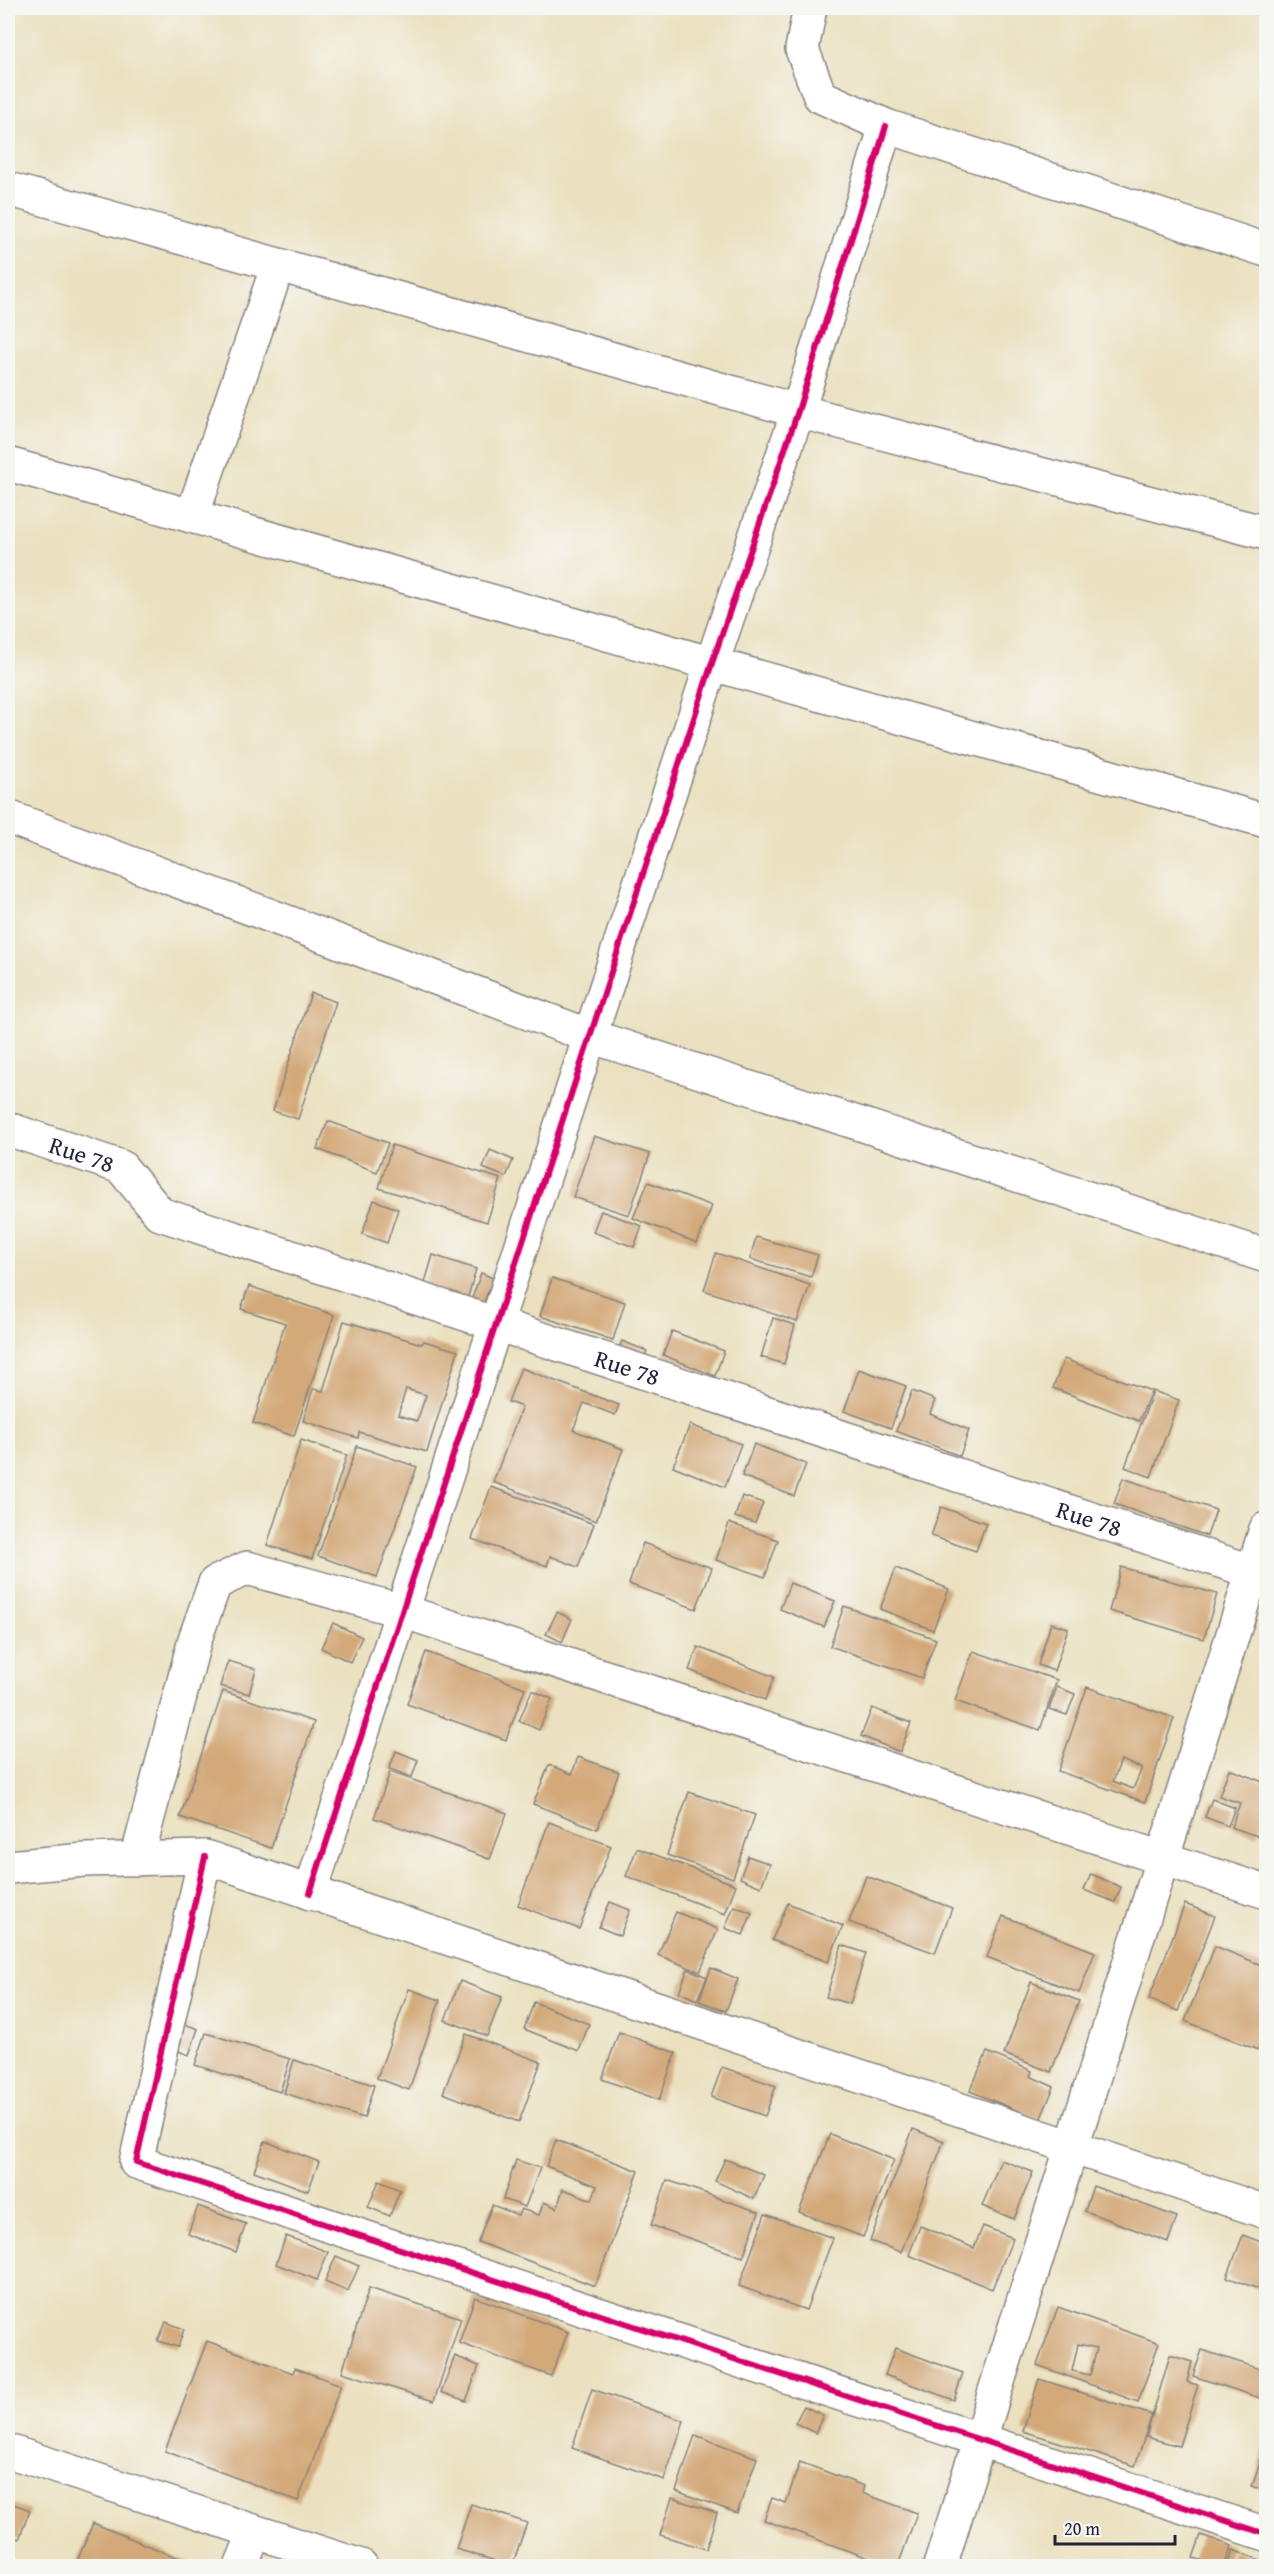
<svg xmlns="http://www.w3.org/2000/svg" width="1274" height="2574" viewBox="0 0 1274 2574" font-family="'Gentium Book Plus',serif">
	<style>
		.building { fill: #d3a979; fill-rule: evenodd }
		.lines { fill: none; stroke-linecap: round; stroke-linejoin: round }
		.minor-casing { stroke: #86827e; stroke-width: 36 }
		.minor { stroke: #fff; stroke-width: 33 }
		.cycleway-casing { stroke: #f6f6f2; stroke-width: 10 }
		.cycleway { stroke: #d6006c; stroke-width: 6 }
		.labels { text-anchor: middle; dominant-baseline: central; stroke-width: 6; stroke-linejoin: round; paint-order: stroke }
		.street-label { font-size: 24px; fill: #22223b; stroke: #f6f6f2 }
	</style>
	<rect width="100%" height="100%" fill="#f6f6f2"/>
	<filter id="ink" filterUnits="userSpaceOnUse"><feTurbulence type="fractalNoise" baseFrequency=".0167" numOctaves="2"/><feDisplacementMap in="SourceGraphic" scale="12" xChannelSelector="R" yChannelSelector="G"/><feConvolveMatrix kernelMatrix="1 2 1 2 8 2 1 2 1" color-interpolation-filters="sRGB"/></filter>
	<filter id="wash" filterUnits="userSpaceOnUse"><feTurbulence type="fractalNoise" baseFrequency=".008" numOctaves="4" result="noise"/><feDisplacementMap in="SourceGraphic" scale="24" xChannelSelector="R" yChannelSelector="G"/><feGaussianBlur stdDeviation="1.35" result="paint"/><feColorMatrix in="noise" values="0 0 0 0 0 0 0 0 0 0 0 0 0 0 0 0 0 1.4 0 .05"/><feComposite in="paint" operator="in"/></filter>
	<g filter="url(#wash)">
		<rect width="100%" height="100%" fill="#ebe1c0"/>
		<g id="blocks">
			<g class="building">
				<path d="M311,993L336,1002L298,1119L273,1111Z"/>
				<path d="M328,1121L388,1143L377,1172L317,1149Z"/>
				<path d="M594,1136L650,1154L629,1215L573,1197Z"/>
				<path d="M392,1145L501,1179L487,1222L379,1188Z"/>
				<path d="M490,1150L513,1160L506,1177L483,1168Z"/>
				<path d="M648,1182L712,1206L697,1243L633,1218Z"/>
				<path d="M374,1200L398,1209L387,1243L362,1234Z"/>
				<path d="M601,1211L642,1226L634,1247L593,1232Z"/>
				<path d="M756,1237L818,1255L811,1277L750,1259Z"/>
				<path d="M716,1253L810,1285L797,1322L704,1290Z"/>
				<path d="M433,1255L476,1269L467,1300L424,1286Z"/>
				<path d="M481,1273L493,1278L483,1305L471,1301Z"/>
				<path d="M552,1278L625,1302L613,1340L540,1316Z"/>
				<path d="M249,1286L334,1315L294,1436L253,1423L285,1323L241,1309Z"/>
				<path d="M773,1318L795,1325L784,1364L761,1357Z"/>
				<path d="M344,1321L422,1344L424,1341L458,1351L427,1452L359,1432L358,1438L303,1421L313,1389L323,1391ZM406,1389L426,1395L417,1421L398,1415Z"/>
				<path d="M672,1331L724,1351L715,1376L663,1355Z"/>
				<path d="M622,1341L647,1351L637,1376L612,1366Z"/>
				<path d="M1064,1359L1151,1391L1139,1421L1053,1388Z"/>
				<path d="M521,1368L619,1405L615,1415L584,1403L573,1430L623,1449L596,1521L493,1482L522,1407L508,1402Z"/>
				<path d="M859,1369L906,1386L891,1428L844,1411Z"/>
				<path d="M912,1391L935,1400L930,1414L969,1430L960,1456L896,1431Z"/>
				<path d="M1153,1391L1179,1400L1151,1477L1125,1467Z"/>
				<path d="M690,1425L741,1444L725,1487L673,1466Z"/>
				<path d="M301,1440L347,1455L312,1559L267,1545Z"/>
				<path d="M754,1444L806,1464L794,1496L742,1476Z"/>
				<path d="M357,1446L417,1467L377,1577L318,1556Z"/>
				<path d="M1123,1478L1216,1510L1207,1536L1114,1504Z"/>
				<path d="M491,1487L594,1524L578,1567L550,1556L547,1566L472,1539Z"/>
				<path d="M742,1496L763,1503L755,1523L735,1517Z"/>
				<path d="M941,1507L986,1523L976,1551L931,1536Z"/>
				<path d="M729,1523L778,1540L765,1577L716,1560Z"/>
				<path d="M643,1543L712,1568L696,1609L629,1584Z"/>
				<path d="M1121,1567L1217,1594L1204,1639L1109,1611Z"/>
				<path d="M896,1568L949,1589L933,1630L880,1609Z"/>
				<path d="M790,1583L835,1601L824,1627L780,1609Z"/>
				<path d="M844,1606L936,1639L922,1678L830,1646Z"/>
				<path d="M557,1612L572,1619L562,1642L546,1634Z"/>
				<path d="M333,1623L362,1637L350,1662L321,1648Z"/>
				<path d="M1051,1623L1068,1628L1054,1671L1038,1665Z"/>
				<path d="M698,1647L774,1677L765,1700L689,1670Z"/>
				<path d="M973,1651L1057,1680L1040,1730L955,1701Z"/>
				<path d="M426,1652L525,1688L506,1740L407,1704Z"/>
				<path d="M228,1661L256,1669L249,1694L220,1686Z"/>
				<path d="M1057,1687L1075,1694L1067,1715L1049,1709Z"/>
				<path d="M1087,1687L1174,1718L1145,1802L1058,1771ZM1121,1760L1142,1768L1133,1789L1113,1781Z"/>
				<path d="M532,1690L552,1699L539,1730L519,1721Z"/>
				<path d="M223,1691L314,1722L271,1848L180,1817Z"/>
				<path d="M872,1708L911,1723L900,1752L861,1736Z"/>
				<path d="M396,1751L418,1760L412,1777L389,1769Z"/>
				<path d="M578,1757L619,1772L597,1829L533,1804L549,1765L572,1774Z"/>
				<path d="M1229,1769L1266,1783V1810L1257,1836L1231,1827L1240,1803L1219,1796Z"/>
				<path d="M390,1772L507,1813L490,1859L374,1818Z"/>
				<path d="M689,1792L755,1815L733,1878L667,1855Z"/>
				<path d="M1212,1799L1235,1808L1228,1826L1205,1817Z"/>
				<path d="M549,1822L611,1846L579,1929L518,1905Z"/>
				<path d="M637,1848L736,1885L725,1914L626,1876Z"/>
				<path d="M748,1856L770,1864L761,1887L740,1878Z"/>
				<path d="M1091,1874L1121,1887L1115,1902L1084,1890Z"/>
				<path d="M866,1876L952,1908L935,1953L849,1922Z"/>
				<path d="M610,1902L630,1910L620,1936L599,1927Z"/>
				<path d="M788,1903L843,1926L828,1962L772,1940Z"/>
				<path d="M1185,1904L1215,1916L1178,2011L1149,1999Z"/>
				<path d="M734,1906L752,1913L743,1935L725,1928Z"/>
				<path d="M676,1912L718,1929L700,1972L658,1955Z"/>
				<path d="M1003,1916L1095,1952L1079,1993L987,1957Z"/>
				<path d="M842,1945L866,1953L850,2004L826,1997Z"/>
				<path d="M1215,1946L1266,1967V2029L1258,2050L1185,2021Z"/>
				<path d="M711,1968L738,1979L726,2011L699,2001Z"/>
				<path d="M688,1969L707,1977L697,2000L679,1992Z"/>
				<path d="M460,1981L502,1997L487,2036L445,2020Z"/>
				<path d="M1031,1982L1079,2001L1051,2072L1004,2054Z"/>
				<path d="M409,1989L440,2000L409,2090L377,2078Z"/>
				<path d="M534,2002L589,2024L579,2051L524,2029Z"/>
				<path d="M182,2023L198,2029L189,2055L173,2049Z"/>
				<path d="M619,2032L676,2053L659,2100L602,2079Z"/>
				<path d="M206,2033L290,2059L280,2092L195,2065Z"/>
				<path d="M466,2034L541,2062L519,2122L443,2093Z"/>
				<path d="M987,2052L1032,2071L1030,2076L1054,2087L1040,2120L970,2091Z"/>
				<path d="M294,2060L374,2085L364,2118L284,2093Z"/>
				<path d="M722,2067L776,2086L765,2116L711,2097Z"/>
				<path d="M913,2129L944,2141L901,2252L870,2241Z"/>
				<path d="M830,2134L894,2160L863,2237L799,2212Z"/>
				<path d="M556,2140L639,2171L595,2286L478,2242L492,2205L518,2215L521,2209L539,2215L544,2202L557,2208L563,2189L592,2200L597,2186L546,2166Z"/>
				<path d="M265,2141L319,2162L308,2191L254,2171Z"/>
				<path d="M725,2159L764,2175L754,2199L715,2181Z"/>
				<path d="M516,2160L540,2168L525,2207L503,2199Z"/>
				<path d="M1001,2160L1033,2172L1014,2219L982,2206Z"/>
				<path d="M667,2180L759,2212L743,2257L651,2225Z"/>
				<path d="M379,2181L400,2190L390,2216L368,2207Z"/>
				<path d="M1093,2186L1177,2217L1168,2242L1085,2211Z"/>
				<path d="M198,2206L246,2224L236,2252L188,2234Z"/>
				<path d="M765,2214L833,2238L806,2310L739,2286Z"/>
				<path d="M920,2226L974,2248L983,2226L1013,2238L992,2289L909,2255Z"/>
				<path d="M1243,2235L1266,2244V2292L1227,2277Z"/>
				<path d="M286,2236L328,2252L317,2280L276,2264Z"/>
				<path d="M336,2256L359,2266L348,2291L325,2281Z"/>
				<path d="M369,2288L461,2318L434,2401L342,2372Z"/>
				<path d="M475,2297L568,2332L551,2376L459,2343Z"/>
				<path d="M1058,2307L1159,2343L1138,2402L1037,2365ZM1078,2344L1097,2348L1090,2375L1072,2371Z"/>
				<path d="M166,2322L184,2329L178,2347L158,2341Z"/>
				<path d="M207,2341L293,2373L295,2368L341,2385L298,2501L165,2451Z"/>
				<path d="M895,2348L963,2373L954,2400L885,2375Z"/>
				<path d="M1202,2350L1266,2371V2400L1193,2376Z"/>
				<path d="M1170,2355L1192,2362L1187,2382L1198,2385L1179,2446L1146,2437Z"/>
				<path d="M455,2356L479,2366L466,2401L441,2392Z"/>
				<path d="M1039,2379L1152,2415L1135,2466L1023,2431Z"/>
				<path d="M592,2389L684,2421L664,2480L572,2448Z"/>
				<path d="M804,2406L823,2415L815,2433L795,2423Z"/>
				<path d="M695,2435L757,2458L737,2513L676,2491Z"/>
				<path d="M1266,2444V2491L1252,2486Z"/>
				<path d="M800,2462L864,2486L862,2493L917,2513L898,2566H890L764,2520L772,2498L786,2503Z"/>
				<path d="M672,2498L717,2513L706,2549L660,2535Z"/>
				<path d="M8,2502L30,2510L19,2539L8,2535Z"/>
				<path d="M471,2504L527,2523L512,2566L456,2549Z"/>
				<path d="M93,2523L198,2566H75Z"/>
				<path d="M1201,2535L1232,2546L1224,2566L1193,2558Z"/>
				<path d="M1233,2550L1266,2562V2566H1227Z"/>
			</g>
		</g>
	</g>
	<g filter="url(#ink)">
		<use href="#blocks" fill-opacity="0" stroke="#86827e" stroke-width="1.5"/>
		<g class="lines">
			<defs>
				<g id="minor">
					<path d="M810,8L802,49L820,96L886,126L1266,250"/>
					<path d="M8,189L798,411L1266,533"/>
					<path d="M8,464L1266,821"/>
					<path d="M192,516L278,265"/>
					<path d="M8,817L590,1036L1266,1256"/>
					<path id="s1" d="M8,1129L121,1167L160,1214L1266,1576"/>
					<path d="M205,1857L136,2162L1266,2534"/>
					<path d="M137,1859L195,1639L215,1583L247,1568L402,1611L1266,1892"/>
					<path d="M8,1867L84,1860L205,1857L1266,2212"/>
					<path d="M310,1893L712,663L798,411L886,126"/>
					<path d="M8,2451L361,2566"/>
					<path d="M241,2566L255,2532"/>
					<path d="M940,2566L1266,1529"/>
				</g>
			</defs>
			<use href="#minor" class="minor-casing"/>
			<use href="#minor" class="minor"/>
			<defs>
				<g id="cycleway">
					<path d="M205,1857L136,2162L1266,2534"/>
					<path d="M310,1893L712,663L798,411L886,126"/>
				</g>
			</defs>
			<use href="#cycleway" class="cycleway-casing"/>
			<use href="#cycleway" class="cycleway"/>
		</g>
	</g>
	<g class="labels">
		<g class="street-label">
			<text stroke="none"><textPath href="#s1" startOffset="78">Rue 78</textPath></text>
			<text stroke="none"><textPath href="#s1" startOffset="672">Rue 78</textPath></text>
			<text stroke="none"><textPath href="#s1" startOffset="1158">Rue 78</textPath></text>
		</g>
	</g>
	<rect width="1274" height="2574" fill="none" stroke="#f6f6f2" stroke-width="30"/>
	<path d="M1055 2535v9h120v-9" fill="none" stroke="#22223b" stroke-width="3"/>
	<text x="1064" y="2535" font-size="18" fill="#22223b" stroke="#f6f6f2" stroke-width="4.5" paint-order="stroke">20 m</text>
</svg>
